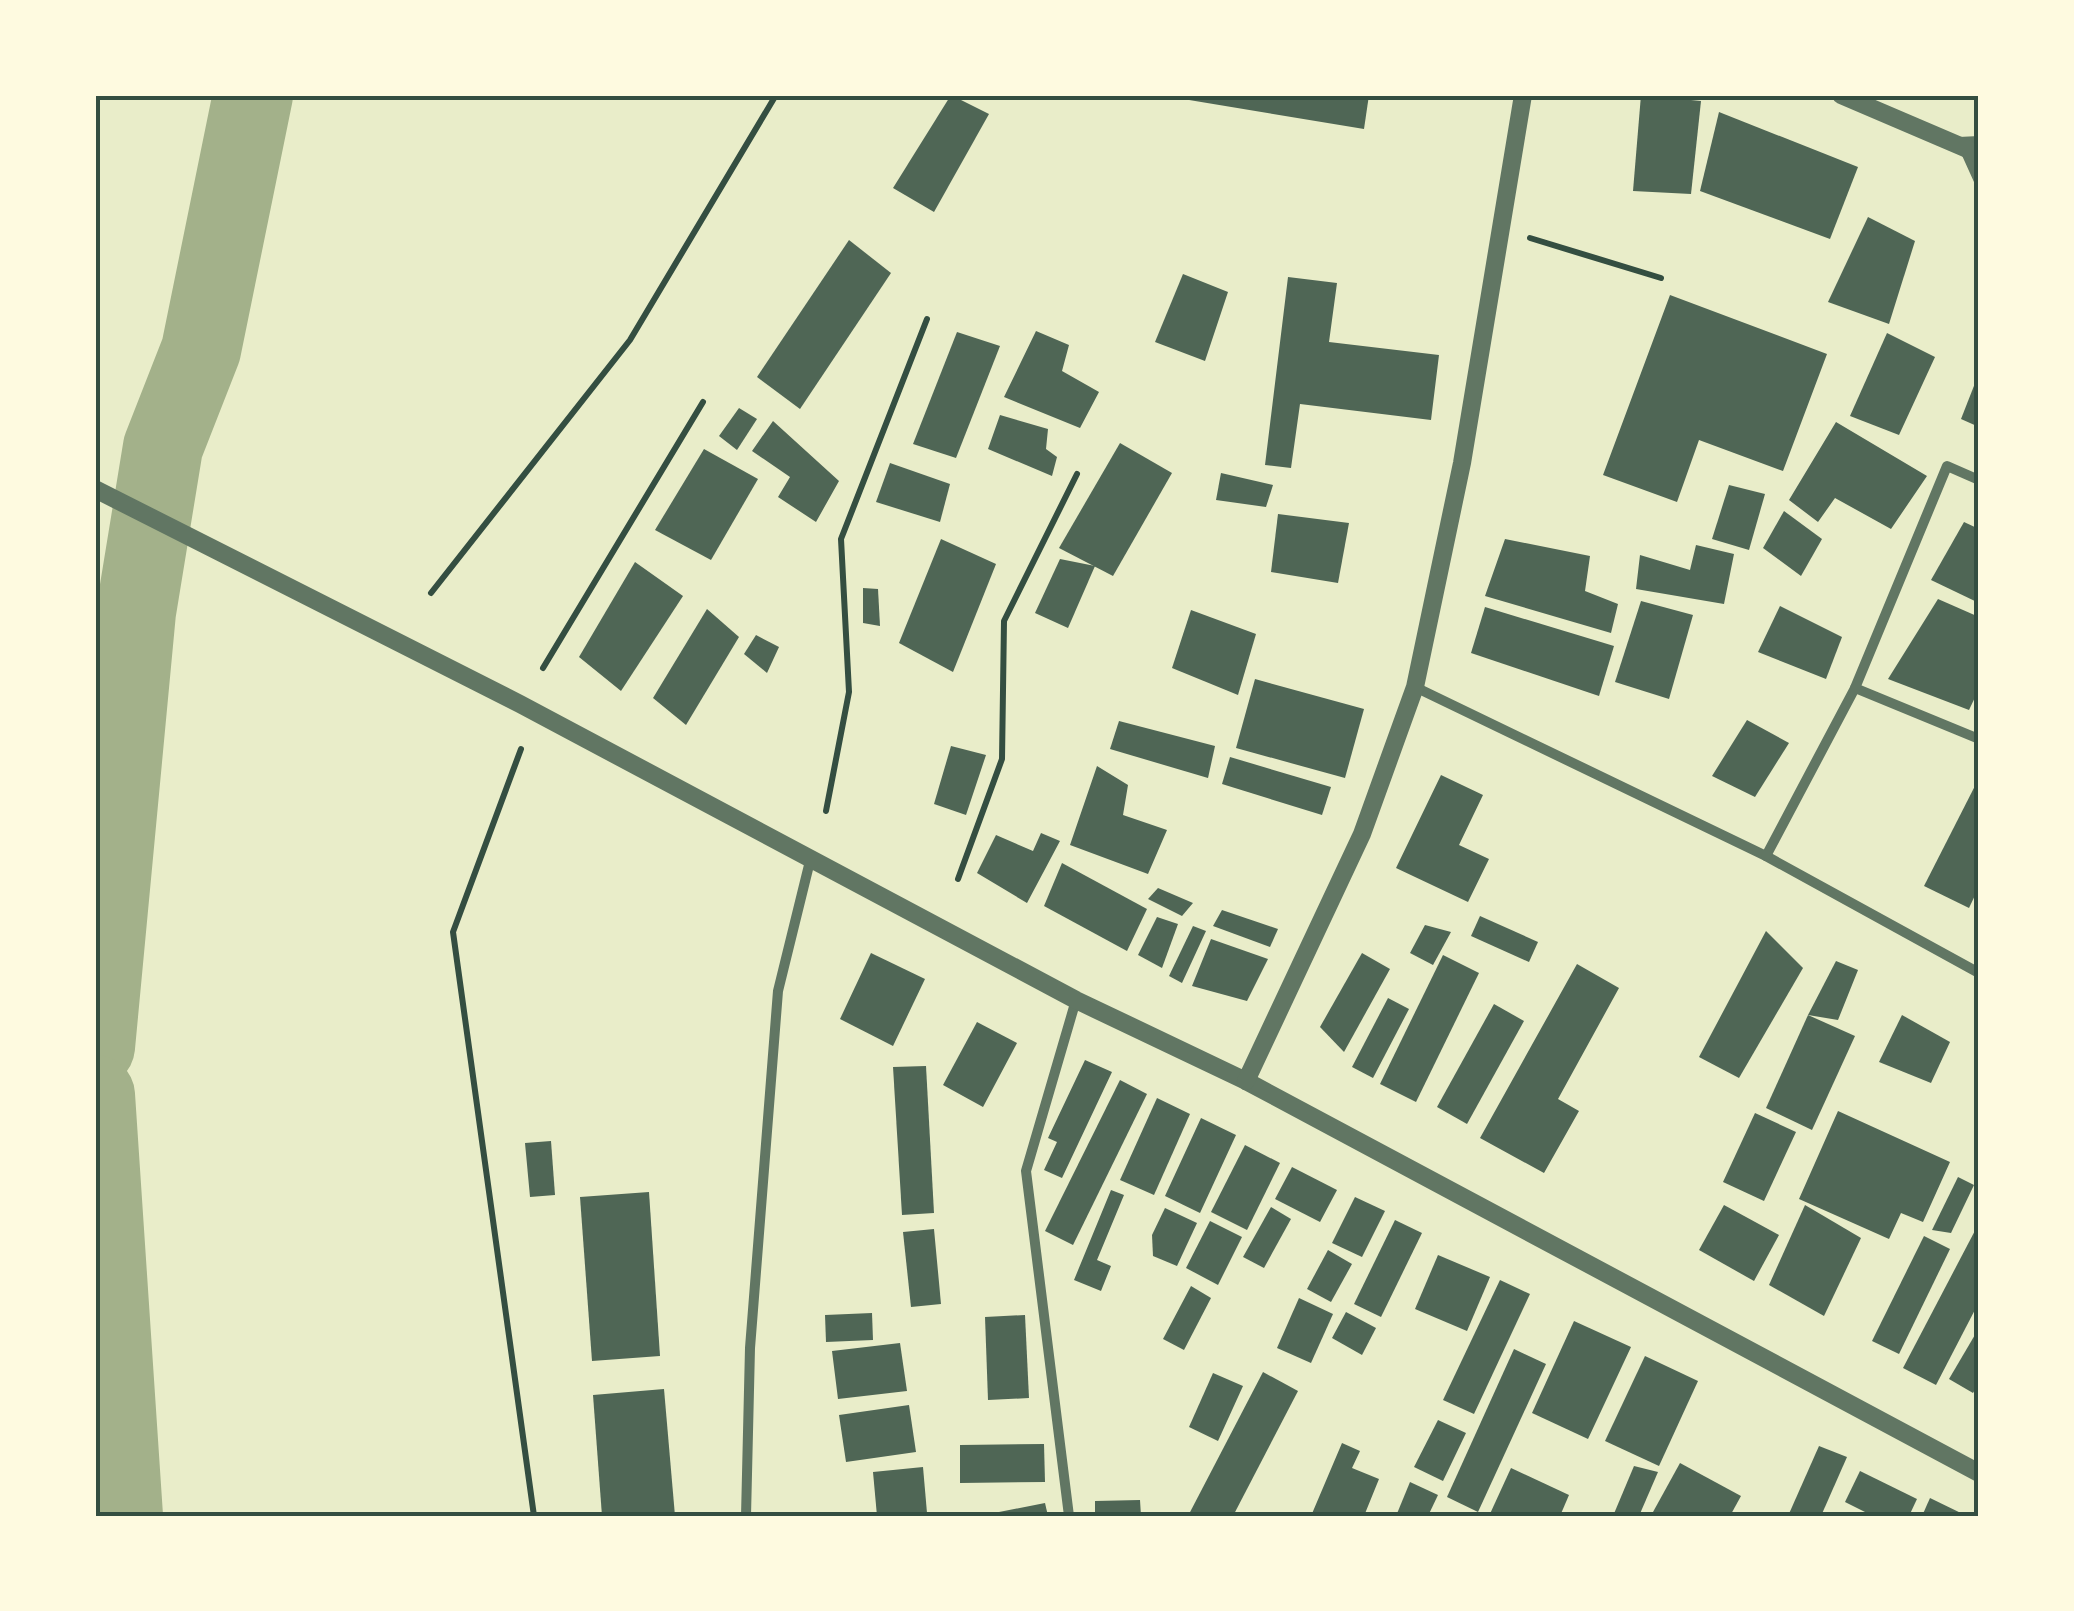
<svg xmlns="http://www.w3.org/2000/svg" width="2074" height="1611" viewBox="0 0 2074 1611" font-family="Cabin,sans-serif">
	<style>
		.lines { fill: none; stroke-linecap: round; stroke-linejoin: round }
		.river { stroke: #a3b18a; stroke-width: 80 }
		.building { fill: #4f6655 }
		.path { stroke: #344e41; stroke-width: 6 }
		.minor { stroke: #617663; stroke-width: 10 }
		.tertiary { stroke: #617663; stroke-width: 18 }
		.neatline { fill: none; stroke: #344e41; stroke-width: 4 }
	</style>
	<rect width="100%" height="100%" fill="#e9edc9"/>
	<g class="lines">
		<g class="river">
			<path d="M95,1047L136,612L163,447L201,350L253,95"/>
			<path d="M95,1095L123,1516"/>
		</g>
	</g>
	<g class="building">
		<path d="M951,95L989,114L934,212L893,188Z"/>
		<path d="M1159,95H1369L1364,129Z"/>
		<path d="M1641,95L1701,101L1691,194L1633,191Z"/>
		<path d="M1719,112L1858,167L1830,239L1700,191Z"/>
		<path d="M1868,217L1915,241L1889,324L1828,302Z"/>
		<path d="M849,240L891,273L800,409L757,377Z"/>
		<path d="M1183,274L1228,292L1205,361L1155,342Z"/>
		<path d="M1288,277L1337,283L1329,342L1439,355L1431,420L1300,404L1291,468L1265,465Z"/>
		<path d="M1670,295L1827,354L1783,471L1699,440L1677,502L1603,475Z"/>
		<path d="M1036,331L1069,345L1062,371L1099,392L1080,428L1004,397Z"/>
		<path d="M957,332L1000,346L956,458L913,444Z"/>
		<path d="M1887,333L1935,357L1899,435L1850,416Z"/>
		<path d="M1979,373V427L1961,419Z"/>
		<path d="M739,408L757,419L737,450L719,436Z"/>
		<path d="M1000,415L1048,429L1046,449L1057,457L1052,476L988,449Z"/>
		<path d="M773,421L839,481L816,522L778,497L790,477L752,451Z"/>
		<path d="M1836,422L1927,476L1891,529L1835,498L1818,522L1789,500Z"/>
		<path d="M1120,443L1172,473L1113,576L1059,548Z"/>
		<path d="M704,449L758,479L711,560L655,530Z"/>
		<path d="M890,463L950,484L940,522L876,502Z"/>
		<path d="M1221,473L1273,485L1266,507L1216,500Z"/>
		<path d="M1729,485L1765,494L1749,550L1712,539Z"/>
		<path d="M1784,511L1822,539L1801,576L1763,548Z"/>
		<path d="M1278,514L1349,523L1338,583L1271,572Z"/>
		<path d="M1964,522L1979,529V603L1931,580Z"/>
		<path d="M941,539L996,564L953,672L899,643Z"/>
		<path d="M1505,539L1590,556L1585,591L1618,604L1611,633L1485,596Z"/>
		<path d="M1696,545L1734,554L1724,604L1636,589L1640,555L1690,570Z"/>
		<path d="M1060,559L1095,566L1068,628L1035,613Z"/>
		<path d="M635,562L683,596L621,691L579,657Z"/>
		<path d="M863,588L878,589L880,626L863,623Z"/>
		<path d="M1938,599L1979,617V689L1969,710L1888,679Z"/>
		<path d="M1641,601L1693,615L1669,699L1615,682Z"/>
		<path d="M1780,606L1842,637L1826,679L1758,652Z"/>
		<path d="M1485,607L1614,646L1599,696L1471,653Z"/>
		<path d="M707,609L739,637L686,725L653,698Z"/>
		<path d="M1191,610L1256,634L1238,695L1172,668Z"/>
		<path d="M756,635L779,647L767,673L744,654Z"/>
		<path d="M1255,679L1364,709L1345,778L1236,748Z"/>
		<path d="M1747,720L1789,743L1755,797L1712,776Z"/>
		<path d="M1119,721L1215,746L1208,778L1110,749Z"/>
		<path d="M951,746L986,755L966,815L934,804Z"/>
		<path d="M1230,757L1331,787L1322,815L1222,784Z"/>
		<path d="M1097,766L1128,785L1123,815L1167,830L1148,874L1070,845Z"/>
		<path d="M1441,775L1483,795L1459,845L1489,859L1468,902L1396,868Z"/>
		<path d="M1979,778V887L1969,908L1924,886Z"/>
		<path d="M1041,833L1060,841L1027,903L977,873L996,835L1033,851Z"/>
		<path d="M1062,863L1147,909L1127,951L1044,906Z"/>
		<path d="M1158,888L1193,903L1182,916L1148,899Z"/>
		<path d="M1222,910L1278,929L1270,947L1213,926Z"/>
		<path d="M1480,916L1538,942L1529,962L1471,936Z"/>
		<path d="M1157,917L1178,924L1162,968L1138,955Z"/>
		<path d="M1425,925L1451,932L1433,965L1410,953Z"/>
		<path d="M1193,926L1206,931L1182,983L1169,976Z"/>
		<path d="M1766,931L1803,968L1739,1078L1699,1057Z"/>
		<path d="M1211,939L1268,959L1247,1001L1192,986Z"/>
		<path d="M871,953L925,979L893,1046L840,1019Z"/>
		<path d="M1362,953L1390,969L1344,1052L1320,1027Z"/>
		<path d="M1443,955L1479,973L1416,1102L1380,1084Z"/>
		<path d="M1836,961L1858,970L1838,1020L1808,1015Z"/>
		<path d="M1577,964L1619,988L1558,1099L1579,1111L1544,1173L1480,1138Z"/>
		<path d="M1388,998L1409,1009L1373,1078L1352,1067Z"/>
		<path d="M1494,1004L1524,1021L1467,1124L1437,1107Z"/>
		<path d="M1808,1015L1855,1036L1812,1130L1766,1108Z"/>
		<path d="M1902,1015L1950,1042L1931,1083L1879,1062Z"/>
		<path d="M977,1022L1017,1043L983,1107L943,1085Z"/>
		<path d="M1085,1060L1112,1072L1062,1178L1044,1170L1057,1142L1048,1138Z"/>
		<path d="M926,1066L934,1213L902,1215L893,1067Z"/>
		<path d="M1120,1080L1147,1094L1073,1245L1045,1231Z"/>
		<path d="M1157,1098L1190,1114L1154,1195L1120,1180Z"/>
		<path d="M1838,1111L1950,1162L1923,1222L1901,1213L1889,1239L1799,1199Z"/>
		<path d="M1755,1113L1796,1132L1764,1201L1723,1182Z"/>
		<path d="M1201,1118L1236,1135L1200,1213L1165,1196Z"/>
		<path d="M551,1141L555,1195L530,1197L525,1143Z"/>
		<path d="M1245,1145L1280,1163L1247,1230L1211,1212Z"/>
		<path d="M1292,1167L1337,1190L1320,1222L1275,1199Z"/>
		<path d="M1958,1177L1974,1185L1951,1233L1932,1230Z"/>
		<path d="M1111,1190L1124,1195L1097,1260L1111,1266L1101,1291L1074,1280Z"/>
		<path d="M649,1192L660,1356L592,1361L580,1197Z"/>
		<path d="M1355,1197L1385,1211L1362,1257L1332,1243Z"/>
		<path d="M1724,1205L1779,1235L1754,1281L1699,1250Z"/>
		<path d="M1805,1205L1861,1238L1824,1316L1769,1285Z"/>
		<path d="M1271,1207L1291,1219L1264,1268L1243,1257Z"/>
		<path d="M1165,1208L1197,1223L1177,1266L1153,1256L1152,1235Z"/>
		<path d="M1395,1220L1422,1233L1381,1317L1354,1304Z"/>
		<path d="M1210,1221L1242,1237L1218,1285L1186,1268Z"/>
		<path d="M1979,1223V1302L1936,1385L1903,1368Z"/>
		<path d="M934,1229L941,1304L911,1307L903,1232Z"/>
		<path d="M1924,1236L1950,1249L1899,1354L1872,1341Z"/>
		<path d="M1328,1250L1352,1264L1331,1302L1307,1289Z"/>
		<path d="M1438,1255L1490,1277L1467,1331L1415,1309Z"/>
		<path d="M1500,1280L1530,1294L1474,1414L1443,1400Z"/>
		<path d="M1191,1286L1211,1298L1184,1350L1163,1339Z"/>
		<path d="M1299,1298L1333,1314L1311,1363L1277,1348Z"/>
		<path d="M1346,1312L1376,1328L1362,1355L1332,1338Z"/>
		<path d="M872,1313L873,1340L826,1342L825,1315Z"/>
		<path d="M1025,1315L1029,1398L988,1400L985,1317Z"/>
		<path d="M1574,1321L1631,1347L1588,1439L1532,1413Z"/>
		<path d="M1979,1328V1383L1973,1393L1949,1379Z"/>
		<path d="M900,1343L907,1391L838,1399L832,1351Z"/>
		<path d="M1514,1349L1546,1364L1478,1512L1447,1497Z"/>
		<path d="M1645,1356L1698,1381L1659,1466L1605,1441Z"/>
		<path d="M1263,1372L1298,1391L1233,1516H1188Z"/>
		<path d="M1213,1373L1243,1386L1218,1441L1189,1427Z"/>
		<path d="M664,1389L675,1516H602L593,1395Z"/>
		<path d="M909,1405L916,1452L846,1462L839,1415Z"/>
		<path d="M1438,1420L1466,1433L1443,1481L1414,1467Z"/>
		<path d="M1342,1443L1360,1451L1352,1468L1379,1479L1364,1516H1311Z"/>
		<path d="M1044,1444L1045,1482L960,1483V1445Z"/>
		<path d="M1819,1446L1847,1457L1821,1516H1788Z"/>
		<path d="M1680,1463L1741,1496L1730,1516L1653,1512Z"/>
		<path d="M1634,1466L1658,1472L1639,1516H1613Z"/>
		<path d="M923,1467L927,1513L877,1516L873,1472Z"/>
		<path d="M1511,1468L1569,1495L1560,1516H1489Z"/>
		<path d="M1860,1471L1917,1499L1909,1516H1873L1845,1502Z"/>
		<path d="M1410,1482L1438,1495L1428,1516H1396Z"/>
		<path d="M1930,1498L1967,1516H1922Z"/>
		<path d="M1140,1500L1141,1516H1095V1501Z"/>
		<path d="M1045,1503L1048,1516H1000L999,1512Z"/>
	</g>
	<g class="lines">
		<g class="path">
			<path d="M1530,238L1661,278"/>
			<path d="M431,593L630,340L776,95"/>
			<path d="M543,668L703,402"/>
			<path d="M521,749L453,932L534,1516"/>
			<path d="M826,811L849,692L841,539L927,319"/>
			<path d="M958,879L1002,759L1004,621L1077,474"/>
		</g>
		<g class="minor">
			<path d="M1959,142L1979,141"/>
			<path d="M1965,150L1979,181"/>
			<path d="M1415,687L1766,856L1979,973"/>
			<path d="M1855,688L1979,739"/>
			<path d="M1766,856L1855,688L1947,466L1979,480"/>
			<path d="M746,1516L750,1348L778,991L811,857"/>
			<path d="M1069,1516L1026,1171L1076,1000"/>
		</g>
		<g class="tertiary">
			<path d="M1841,95L1979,154"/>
			<path d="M95,489L520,704L1076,1000L1246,1081L1979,1473"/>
			<path d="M1246,1081L1362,834L1415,687L1462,463L1523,95"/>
		</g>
	</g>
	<rect width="2074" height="1611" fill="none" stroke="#fefae0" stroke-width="195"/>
	<rect x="98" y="98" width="1878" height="1416" class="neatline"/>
</svg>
